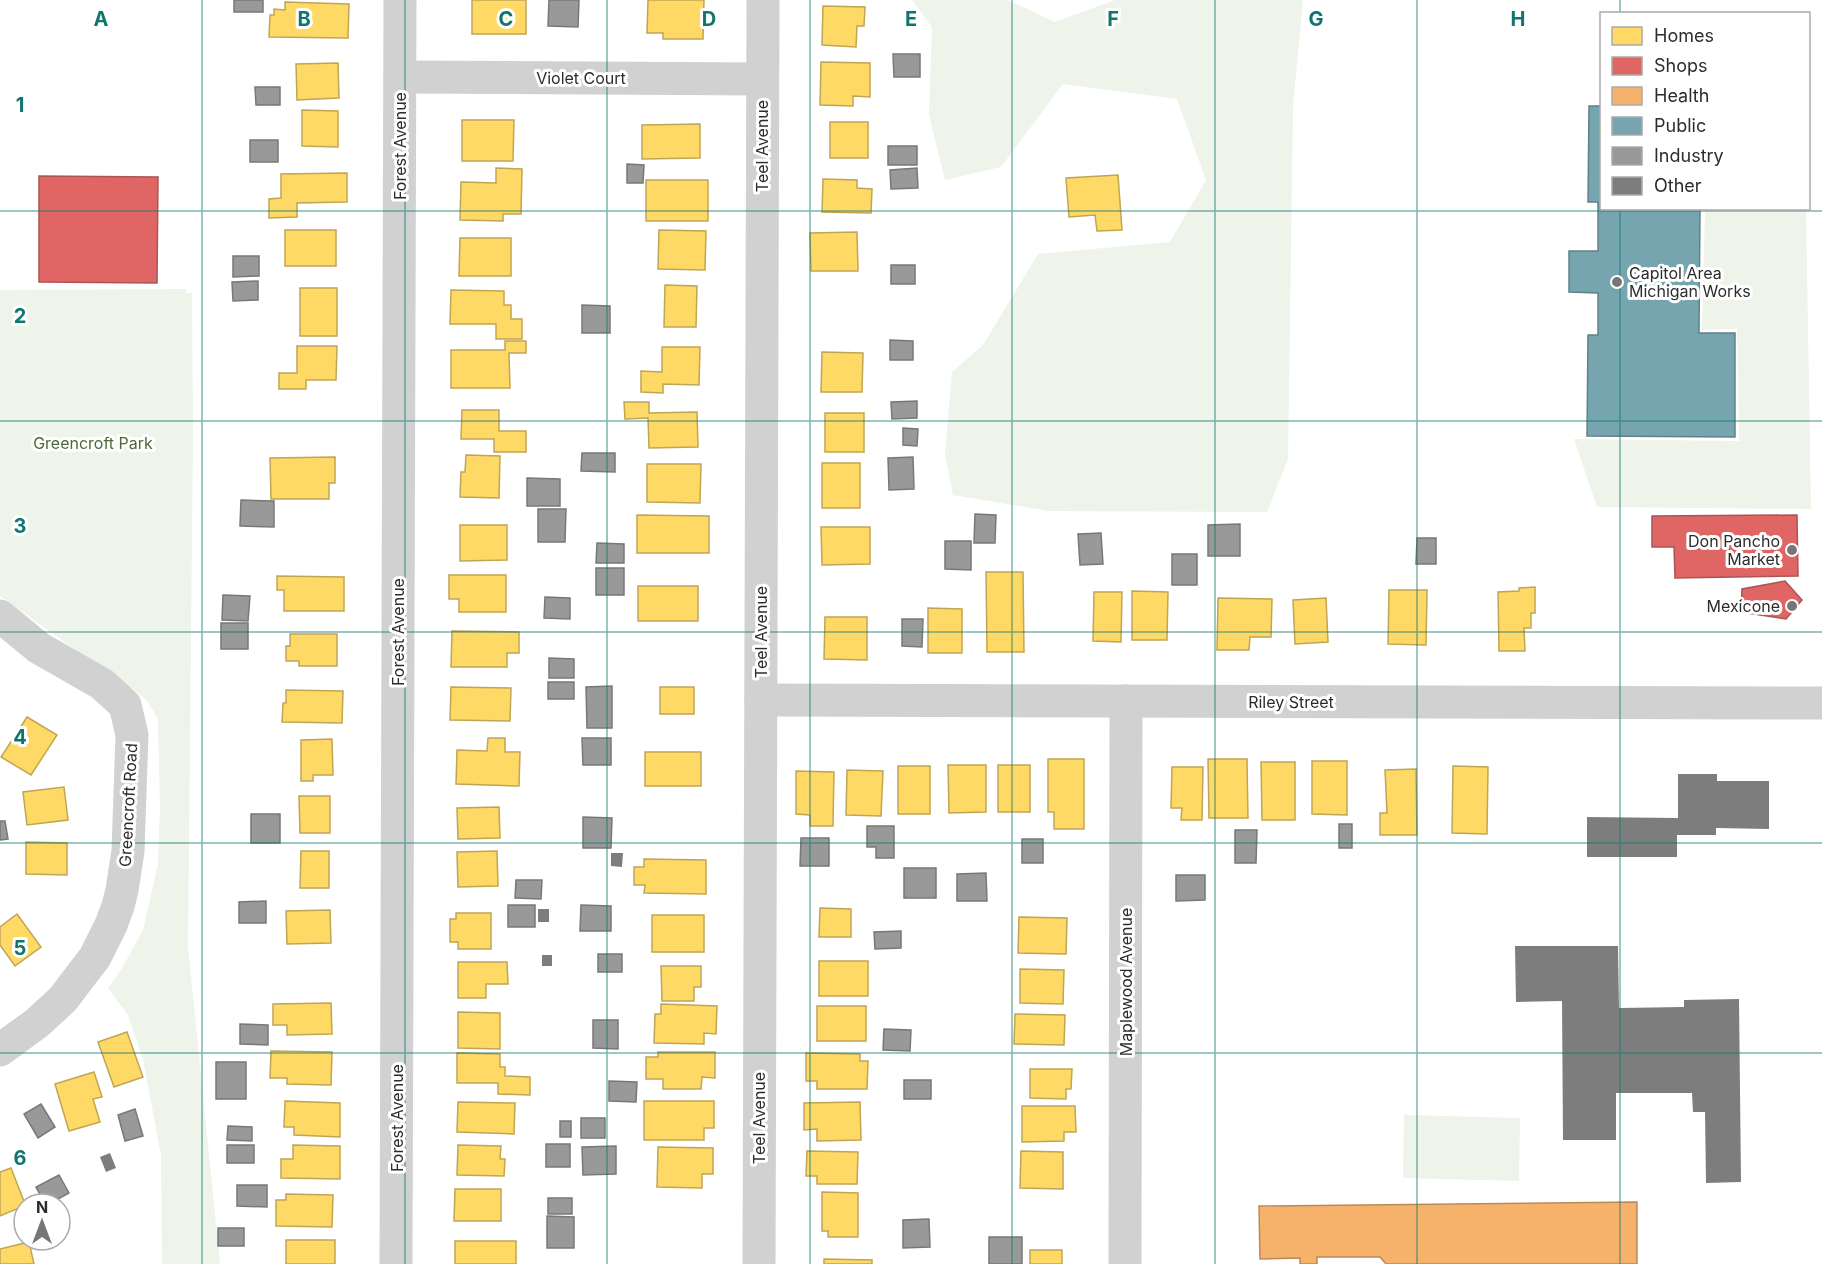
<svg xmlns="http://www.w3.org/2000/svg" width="1822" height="1264" viewBox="0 0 1822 1264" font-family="Inter,sans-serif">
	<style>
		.green { fill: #eef4e9 }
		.homes { fill: #ffd966; stroke: #c0a555; stroke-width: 1.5 }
		.shops { fill: #e06666; stroke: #a55; stroke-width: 1.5 }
		.health { fill: #f6b26b; stroke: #b98a58; stroke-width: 1.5 }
		.public { fill: #76a5af; stroke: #608188; stroke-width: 1.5 }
		.industry { fill: #999; stroke: #787878; stroke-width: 1.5 }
		.building { fill: #7d7d7d }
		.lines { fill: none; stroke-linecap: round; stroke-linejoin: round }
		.street { stroke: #d1d1d1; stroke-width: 33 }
		.grid { fill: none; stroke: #0f766e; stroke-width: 1.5; stroke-opacity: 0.55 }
		.poi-dot { fill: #767676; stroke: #fff; stroke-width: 2 }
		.labels { text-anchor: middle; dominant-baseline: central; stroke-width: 6; stroke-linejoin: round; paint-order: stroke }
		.street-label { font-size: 16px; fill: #2c2c2c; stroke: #fff }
		.poi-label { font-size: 16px; fill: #2c2c2c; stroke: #fff; text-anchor: end }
		.park-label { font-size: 16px; fill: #4b6a36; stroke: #fff }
		.grid-label { font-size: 20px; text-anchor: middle; font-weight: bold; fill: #0f766e; stroke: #fff; stroke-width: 6; stroke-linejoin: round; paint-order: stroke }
	</style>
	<rect width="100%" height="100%" fill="#fff"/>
	<g class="green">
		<path d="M912,0H1008L1055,22L1115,0H1303L1293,106L1288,459L1267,512L1048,511L953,495L945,454L952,372L983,345L1038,254L1170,242L1206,180L1177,99L1063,84L1001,167L945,180L929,115L932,27Z"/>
		<path d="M1741,208L1806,209L1811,509L1597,507L1574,439L1739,441L1737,329L1702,330L1705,210Z"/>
		<path d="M186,289V293H192L193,434L188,947L220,1264H162L161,1155L143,1059L128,1015L108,988L121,970L143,930L158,864L160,807L158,719L148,702L132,688H129L0,596V290Z"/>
		<path d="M1404,1115L1520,1118L1519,1181L1403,1178Z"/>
	</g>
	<g class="homes">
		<rect x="472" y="0" width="54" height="34"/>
		<path d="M648,0H704L703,39H663V33H647Z"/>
		<path d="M285,2L349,4L348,38L269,37L270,15H274V9L285,10Z"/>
		<path d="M823,6L865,7L864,26H857L856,47L822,45Z"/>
		<path d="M821,62L870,63V97L853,96V106L820,105Z"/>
		<path d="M338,63L339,98L297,100L296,64Z"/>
		<path d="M302,110L338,111V147L302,146Z"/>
		<path d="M462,120H514L513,161H462Z"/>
		<rect x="830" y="122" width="38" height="36"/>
		<path d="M700,124V158L642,159V125Z"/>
		<path d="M496,168L522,169L521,214H503V221L460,220L461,182L496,183Z"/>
		<path d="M347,173V202L297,203V217L269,218V199L281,198V174Z"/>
		<path d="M1118,175L1122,230L1097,231L1095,215L1069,217L1066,178Z"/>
		<path d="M823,179L857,180V188L872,189L871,213L822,212Z"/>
		<rect x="646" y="180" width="62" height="41"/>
		<rect x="285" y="230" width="51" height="36"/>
		<path d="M659,230L706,231L705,270L658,269Z"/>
		<path d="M857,232L858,271H811L810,233Z"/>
		<path d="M460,238H511V276H459Z"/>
		<path d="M665,285L697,286L696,327H664Z"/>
		<rect x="300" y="288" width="37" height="48"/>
		<path d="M451,290L504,291V305H511V319H522V339H496V324H450Z"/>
		<path d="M505,341H526V353H509L510,388H451V350H505Z"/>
		<path d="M297,346H337L336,380H306V389H279V373H297Z"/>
		<path d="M662,347H700L699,385L663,384V393L641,392V371L662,372Z"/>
		<path d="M822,352L863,353L862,392H821Z"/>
		<path d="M624,402H649V413L697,412L698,447L649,448L648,418L625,419Z"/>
		<path d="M462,410H499V431H526V452H494V439H461Z"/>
		<rect x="825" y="413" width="39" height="39"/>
		<path d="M466,455L500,456L499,498L460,497L461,472H465Z"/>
		<path d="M335,457V483H329V499H271L270,458Z"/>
		<rect x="822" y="463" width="38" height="45"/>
		<path d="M647,464H701L700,503L647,502Z"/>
		<path d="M637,515L709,516V553H637Z"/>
		<path d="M460,525H507V560L460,561Z"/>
		<path d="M821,527H870V564L822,565Z"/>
		<path d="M986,572H1023L1024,652H987Z"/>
		<path d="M449,575H506V612H459V599H449Z"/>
		<path d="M277,576L344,577V611H284V590H277Z"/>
		<rect x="638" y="586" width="60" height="35"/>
		<path d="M1535,587V613H1531V628H1524L1525,651H1499L1498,592L1519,591V588Z"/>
		<path d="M1389,590H1427L1426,645L1388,644Z"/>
		<path d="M1132,591L1168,592L1167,640H1132Z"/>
		<path d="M1094,592H1122L1121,642L1093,641Z"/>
		<path d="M1218,598L1272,599L1271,637H1250L1249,650H1217Z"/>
		<path d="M1326,598L1328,642L1295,644L1293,600Z"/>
		<path d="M928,608L962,609V653H928Z"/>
		<path d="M825,617H867V660L824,659Z"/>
		<path d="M452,631L519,632V653H507V667H451Z"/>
		<path d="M290,634H337V666H299V661H286V646H290Z"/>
		<path d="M451,687L511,688L510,721L450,720Z"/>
		<rect x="660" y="687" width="34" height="27"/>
		<path d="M286,690L343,691L342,723L282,722L283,703H286Z"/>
		<path d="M27,717L57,735L31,775L1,757Z"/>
		<path d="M488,738H505V752H520L519,786L456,784L457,750L487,751Z"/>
		<path d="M332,739L333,775H313V781H301V740Z"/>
		<rect x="645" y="752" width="56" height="34"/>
		<path d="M1048,759H1084V829H1054V812H1048Z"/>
		<path d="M1208,759H1247L1248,818H1209Z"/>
		<path d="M1312,761H1347V815L1312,814Z"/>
		<path d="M1261,762H1295V820H1262Z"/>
		<path d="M948,765H986V812L949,813Z"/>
		<rect x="998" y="765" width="32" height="47"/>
		<rect x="898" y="766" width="32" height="48"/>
		<path d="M1453,766L1488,767L1487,834L1452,833Z"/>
		<path d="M1172,767H1203L1202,820H1181L1182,808H1171Z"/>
		<path d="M1416,769L1417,835H1380V813H1387L1385,770Z"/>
		<path d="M847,770L883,771L881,816L846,815Z"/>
		<path d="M796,771L834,772L833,826H810V815L796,814Z"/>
		<path d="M64,787L68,820L27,825L23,792Z"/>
		<path d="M299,796H330V833H300Z"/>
		<path d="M499,807L500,838L458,839L457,808Z"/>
		<path d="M26,842L67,843V875L26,874Z"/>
		<path d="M301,851H329V888H300Z"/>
		<path d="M497,851L498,886L458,887L457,852Z"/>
		<path d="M644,859L706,860V894L644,893L645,885H634V867H644Z"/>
		<path d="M820,908L851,909V937H819Z"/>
		<path d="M330,910L331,943L287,944L286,911Z"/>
		<path d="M456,913H491V949H458V942H450V919H456Z"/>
		<path d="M17,914L41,947L15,966L0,945V927Z"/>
		<rect x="652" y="915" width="52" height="37"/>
		<path d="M1019,917L1067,918L1066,954L1018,953Z"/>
		<rect x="819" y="961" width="49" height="35"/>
		<path d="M458,962H507L508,984H486V998H458Z"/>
		<path d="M661,966H701V987H694V1001H662Z"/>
		<path d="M1020,969L1064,970L1063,1004L1020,1003Z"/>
		<path d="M331,1003L332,1034L287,1035V1025H273V1004Z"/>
		<path d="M661,1004L717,1006L716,1034L704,1033V1044L654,1043L655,1014H661Z"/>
		<rect x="817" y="1006" width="49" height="35"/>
		<path d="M458,1012L500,1013V1049L458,1048Z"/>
		<path d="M1015,1014L1065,1015L1064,1045L1014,1044Z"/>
		<path d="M127,1032L143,1077L114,1087L98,1042Z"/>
		<path d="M271,1051L332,1052L331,1085L287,1084V1078H270Z"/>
		<path d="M658,1052H715V1078L702,1077L701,1089H663V1079H646V1057H658Z"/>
		<path d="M457,1053L500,1054V1067H505V1076L530,1077V1095L498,1094V1083H457Z"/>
		<path d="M806,1053L860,1054V1061H868L867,1089H817V1081H806Z"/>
		<path d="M1030,1069H1072L1071,1089H1066V1099L1030,1098Z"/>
		<path d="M94,1072L102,1097L93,1099L100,1122L69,1131L55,1084Z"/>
		<path d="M285,1101L340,1103V1137L294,1135V1127H284Z"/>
		<path d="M644,1101H714V1128H704V1140H644Z"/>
		<path d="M458,1102L515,1103L514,1134L457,1132Z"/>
		<path d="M860,1102L861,1140L817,1141V1129L804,1130V1103Z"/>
		<path d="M1022,1106H1075L1076,1132H1064V1141L1022,1142Z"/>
		<path d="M293,1145L340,1146V1179L281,1178V1159H293Z"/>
		<path d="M458,1145L501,1146L500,1159H505L504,1176L457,1175Z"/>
		<path d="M658,1147L713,1148V1174H702V1188L657,1187Z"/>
		<path d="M807,1151L858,1152L857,1184H817V1176H806Z"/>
		<path d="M1021,1151L1063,1152V1189L1020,1188Z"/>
		<path d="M11,1168L25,1204L24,1206L0,1216V1172Z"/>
		<path d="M455,1189H501V1221H454Z"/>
		<path d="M822,1192L858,1193V1237H828V1231H822Z"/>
		<path d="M286,1194L333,1195L332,1227L276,1226V1200H286Z"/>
		<rect x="286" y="1240" width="49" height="24"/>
		<rect x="455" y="1241" width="61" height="23"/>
		<path d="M29,1242L34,1264H0V1249Z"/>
		<rect x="1030" y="1250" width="32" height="14"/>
		<path d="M824,1259L872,1260V1264H824Z"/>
	</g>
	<g class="shops">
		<path d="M39,176L158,177L157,283L39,282Z"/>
		<path d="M1797,515L1798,576L1675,578L1674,547H1652V516Z"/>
		<path d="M1785,581L1802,600L1786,619L1741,612L1742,589Z"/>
	</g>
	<path class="health" d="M1637,1202V1264H1386L1380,1257H1317V1264H1300V1258L1260,1259L1259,1206Z"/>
	<path class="public" d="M1589,106H1602V208H1700L1699,333H1735V437L1587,436L1588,335H1598V293L1569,292V251H1598V202H1588Z"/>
	<g class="industry">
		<rect x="234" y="0" width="29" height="12"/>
		<path d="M549,0H579L578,27L548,26Z"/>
		<path d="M893,54H920V77H894Z"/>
		<path d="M255,87H280V105H256Z"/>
		<rect x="250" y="140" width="28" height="22"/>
		<rect x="888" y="146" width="29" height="19"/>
		<path d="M627,164L644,165L643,183H627Z"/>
		<path d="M917,168L918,188L891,189L890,170Z"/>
		<path d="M233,256H259V276L233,277Z"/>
		<rect x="891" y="265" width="24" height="19"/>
		<path d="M258,281V300L233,301L232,282Z"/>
		<path d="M582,305L610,306V333H582Z"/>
		<path d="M890,340L913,341V360H890Z"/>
		<path d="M917,401V418L892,419L891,402Z"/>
		<path d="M903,428L918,429L917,446L903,445Z"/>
		<path d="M582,453H615V472L581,471Z"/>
		<path d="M913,457L914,489L889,490L888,458Z"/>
		<path d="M527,478L560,479V506H527Z"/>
		<path d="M241,500L274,501V527L240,526Z"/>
		<path d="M538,509H566L565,542H538Z"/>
		<path d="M975,514L996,515L995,543H974Z"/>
		<path d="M1240,524V556H1208V525Z"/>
		<path d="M1101,533L1103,564L1080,565L1078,534Z"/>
		<path d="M1417,538H1436V564H1416Z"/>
		<path d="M945,541H971V570L945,569Z"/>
		<path d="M597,543L624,544V563H596Z"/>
		<rect x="1172" y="554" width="25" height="31"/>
		<rect x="596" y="568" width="28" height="27"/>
		<path d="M223,595L250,596L248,621L222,620Z"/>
		<path d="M545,597L570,598V619L544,618Z"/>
		<path d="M902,619H923L922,647L902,646Z"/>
		<rect x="221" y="623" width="27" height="26"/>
		<path d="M549,658L574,659V678H549Z"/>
		<rect x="548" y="682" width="26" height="17"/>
		<path d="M612,686V728H587L586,687Z"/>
		<path d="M582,738H611V765H583Z"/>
		<rect x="251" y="814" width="29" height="29"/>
		<path d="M583,817L612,818L611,848H583Z"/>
		<path d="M0,821H5L8,839L0,840Z"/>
		<rect x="1339" y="824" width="13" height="24"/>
		<path d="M867,826H894V858H876V847H867Z"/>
		<path d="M1235,830H1257L1256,863H1235Z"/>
		<path d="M801,838H829V866H800Z"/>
		<rect x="1022" y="839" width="21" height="24"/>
		<rect x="904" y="868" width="32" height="30"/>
		<path d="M986,873L987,901H957V874Z"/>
		<path d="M1176,875H1205V900L1176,901Z"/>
		<path d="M516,880H542L541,899L515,898Z"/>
		<path d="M266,901V923H239V902Z"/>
		<rect x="508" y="905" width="27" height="22"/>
		<path d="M581,905L611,906V931H580Z"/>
		<path d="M901,931V948L875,949L874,932Z"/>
		<rect x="598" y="954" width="24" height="18"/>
		<path d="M593,1020H618V1049L593,1048Z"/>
		<path d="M240,1024L268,1025V1045L240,1044Z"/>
		<path d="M884,1029L911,1030L910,1051L883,1050Z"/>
		<rect x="216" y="1062" width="30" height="37"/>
		<rect x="904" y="1080" width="27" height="19"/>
		<path d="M609,1081L637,1082L636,1102L609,1101Z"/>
		<path d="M41,1104L55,1127L38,1138L24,1114Z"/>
		<path d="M135,1109L143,1136L125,1141L118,1115Z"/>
		<rect x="581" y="1118" width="24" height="20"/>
		<rect x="560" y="1121" width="11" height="16"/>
		<path d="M228,1126L252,1127V1141L227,1140Z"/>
		<rect x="546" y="1144" width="24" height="23"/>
		<rect x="227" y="1145" width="27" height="18"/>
		<path d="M616,1146V1174L583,1175L582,1147Z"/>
		<path d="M59,1175L69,1193L49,1204H45L36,1187Z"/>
		<path d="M237,1185H267V1207L237,1206Z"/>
		<rect x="548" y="1198" width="24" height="16"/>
		<path d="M547,1216L574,1217V1248H547Z"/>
		<path d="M929,1219L930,1247L903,1248V1220Z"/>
		<rect x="218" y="1228" width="26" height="18"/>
		<rect x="989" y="1237" width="33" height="27"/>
	</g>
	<g class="building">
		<path d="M1678,774H1717V781H1769V829L1716,828V835H1677V857H1587V817L1678,818Z"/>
		<path d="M611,853H623L622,867L611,866Z"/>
		<rect x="538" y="909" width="11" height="13"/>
		<path d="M1515,946H1618L1619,1008L1684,1007V1000L1739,999L1741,1182L1706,1183L1705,1112H1693L1692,1093H1616V1140H1563L1562,1001L1516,1002Z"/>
		<rect x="542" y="955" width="10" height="11"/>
		<path d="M110,1153L116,1168L106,1172L100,1157Z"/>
	</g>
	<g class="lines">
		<g class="street">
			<path d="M400,77L762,79"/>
			<path d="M0,616L39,648L102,684L125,705L132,735L128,851L122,890L118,906L111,925L95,957L63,999L37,1023L0,1050"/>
			<path d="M761,700L1822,703"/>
			<path d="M396,1264L400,0"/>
			<path d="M759,1264L763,0"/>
			<path d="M1125,1264L1126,701"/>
		</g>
	</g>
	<path class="grid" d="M202,0V1264M405,0V1264M607,0V1264M810,0V1264M1012,0V1264M1215,0V1264M1417,0V1264M1620,0V14M1620,208V1264M0,211H1822M0,421H1822M0,632H1822M0,843H1822M0,1053H1822"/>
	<g class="poi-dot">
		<circle cx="1617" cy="282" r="6"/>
		<circle cx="1792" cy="550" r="6"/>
		<circle cx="1792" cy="606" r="6"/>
	</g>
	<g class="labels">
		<g class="street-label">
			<text x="581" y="78">Violet Court</text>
			<text transform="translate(400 146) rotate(-90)">Forest Avenue</text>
			<text transform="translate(762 146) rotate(-90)">Teel Avenue</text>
			<text transform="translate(398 632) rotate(-90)">Forest Avenue</text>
			<text transform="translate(761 632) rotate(-90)">Teel Avenue</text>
			<text x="1291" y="702">Riley Street</text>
			<text transform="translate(128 805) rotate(-87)">Greencroft Road</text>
			<text transform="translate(1126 982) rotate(-90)">Maplewood Avenue</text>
			<text transform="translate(397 1118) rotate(-90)">Forest Avenue</text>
			<text transform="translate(759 1118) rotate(-90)">Teel Avenue</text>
		</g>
		<g class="poi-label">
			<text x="1629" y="273" text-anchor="start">Capitol Area<tspan x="1629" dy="18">Michigan Works</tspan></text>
			<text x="1780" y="541">Don Pancho<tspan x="1780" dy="18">Market</tspan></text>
			<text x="1780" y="606">Mexicone</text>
		</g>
		<g class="park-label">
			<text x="93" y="443">Greencroft Park</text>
		</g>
	</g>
	<g class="grid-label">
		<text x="101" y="26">A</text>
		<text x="304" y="26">B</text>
		<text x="506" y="26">C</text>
		<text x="709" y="26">D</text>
		<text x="911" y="26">E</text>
		<text x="1113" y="26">F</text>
		<text x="1316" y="26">G</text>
		<text x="1518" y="26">H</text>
		<text x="20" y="112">1</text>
		<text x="20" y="323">2</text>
		<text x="20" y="533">3</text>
		<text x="20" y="744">4</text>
		<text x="20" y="955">5</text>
		<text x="20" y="1165">6</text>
	</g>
	<rect x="1600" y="12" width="210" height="198" fill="#ffffff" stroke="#ababab" stroke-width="1.5"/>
	<rect x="1612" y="27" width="30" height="18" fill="#ffd966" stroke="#ababab" stroke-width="1.5"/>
	<text x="1654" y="42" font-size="18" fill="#2c2c2c">Homes</text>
	<rect x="1612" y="57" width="30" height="18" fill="#e06666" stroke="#ababab" stroke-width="1.5"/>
	<text x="1654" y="72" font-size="18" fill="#2c2c2c">Shops</text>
	<rect x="1612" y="87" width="30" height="18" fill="#f6b26b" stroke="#ababab" stroke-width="1.5"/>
	<text x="1654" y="102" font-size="18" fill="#2c2c2c">Health</text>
	<rect x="1612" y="117" width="30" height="18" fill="#76a5af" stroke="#ababab" stroke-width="1.5"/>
	<text x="1654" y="132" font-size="18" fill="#2c2c2c">Public</text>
	<rect x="1612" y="147" width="30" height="18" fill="#999999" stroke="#ababab" stroke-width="1.5"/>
	<text x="1654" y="162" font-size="18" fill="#2c2c2c">Industry</text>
	<rect x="1612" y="177" width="30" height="18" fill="#7d7d7d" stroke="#ababab" stroke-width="1.5"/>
	<text x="1654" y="192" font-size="18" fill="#2c2c2c">Other</text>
	<g transform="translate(42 1222)"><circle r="28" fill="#ffffff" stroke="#ababab" stroke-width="1.5"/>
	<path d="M0-4.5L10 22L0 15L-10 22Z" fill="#767676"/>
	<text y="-9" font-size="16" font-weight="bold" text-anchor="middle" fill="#2c2c2c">N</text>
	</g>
</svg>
